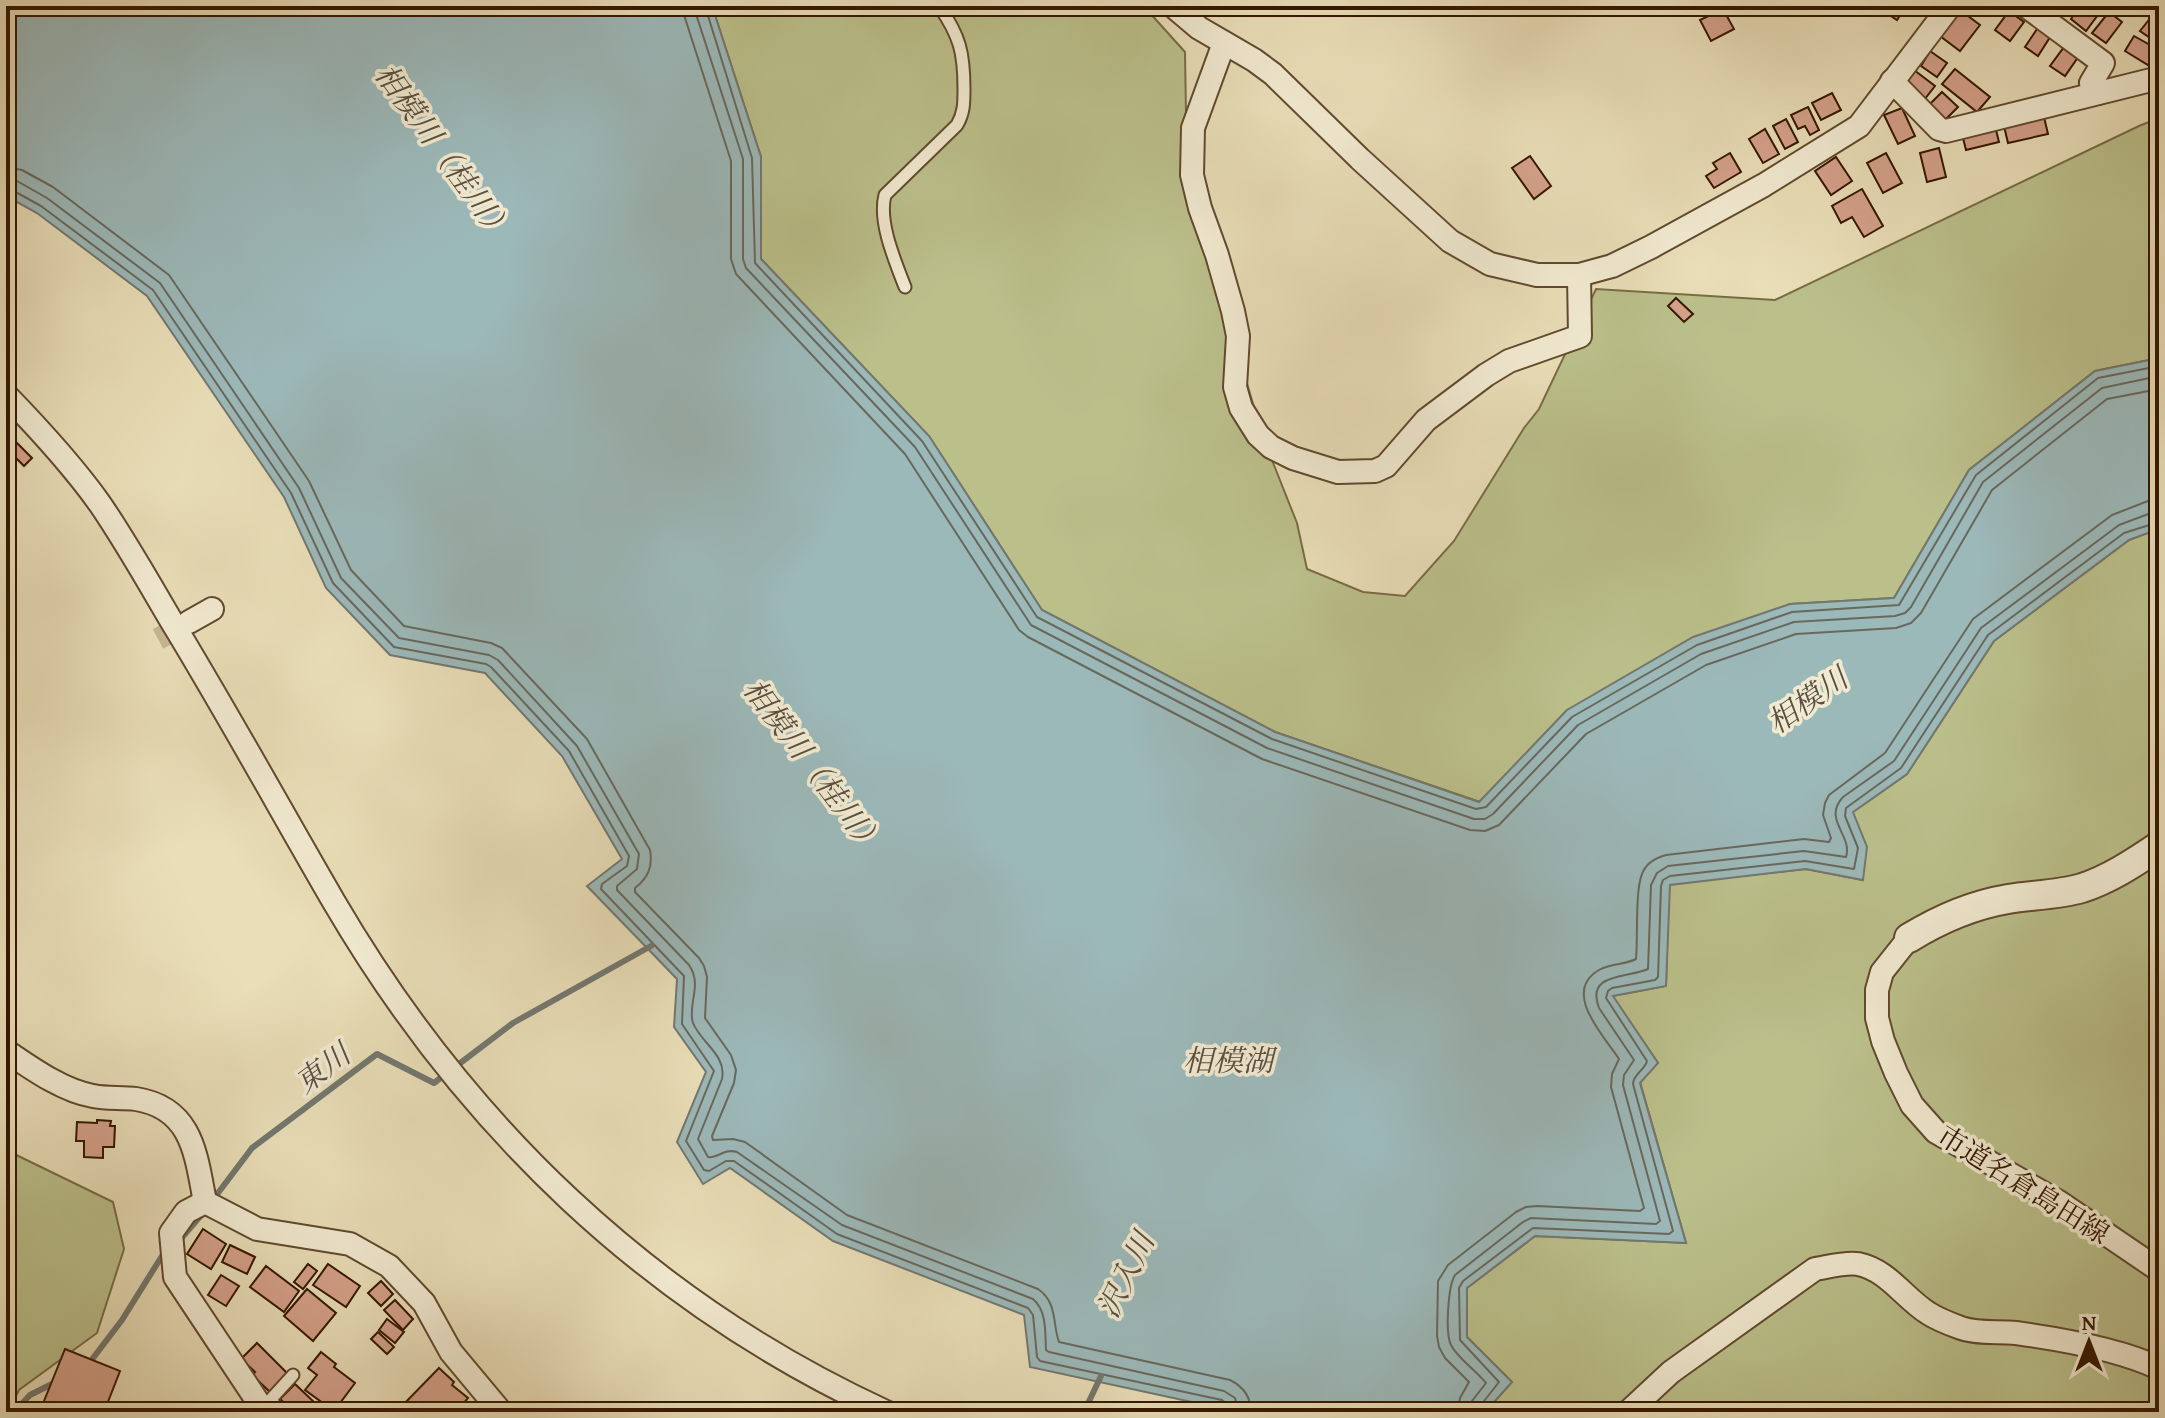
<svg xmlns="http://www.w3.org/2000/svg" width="2165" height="1418" viewBox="0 0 2165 1418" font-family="'Gentium Book Plus','Noto Serif JP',serif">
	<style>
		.green { fill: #bbc08b; stroke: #786c46; stroke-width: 2 }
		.water { fill: #9cb9ba; stroke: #737870; stroke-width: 2 }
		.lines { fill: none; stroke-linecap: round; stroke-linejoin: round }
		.shore { stroke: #68685d; stroke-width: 2 }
		.stream { stroke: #737870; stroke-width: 6 }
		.building { fill: #d4a18a; stroke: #351700; stroke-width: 2 }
		.minor-tunnel { stroke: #c5b693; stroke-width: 22; stroke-dasharray: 22 11; stroke-linecap: butt }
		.service-casing { stroke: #62492e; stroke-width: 15 }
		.minor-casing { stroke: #62492e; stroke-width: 26 }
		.tertiary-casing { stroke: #62492e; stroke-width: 32 }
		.service { stroke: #f1ead1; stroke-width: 11 }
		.minor { stroke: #f1ead1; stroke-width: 22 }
		.tertiary { stroke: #f1ead1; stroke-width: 28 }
		.labels { text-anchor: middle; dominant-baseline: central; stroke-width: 7; stroke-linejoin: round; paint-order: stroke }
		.street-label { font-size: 28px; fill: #351700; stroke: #f1ead1 }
		.water-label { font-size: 30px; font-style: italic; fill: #595041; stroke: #f1ead1 }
	</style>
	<rect width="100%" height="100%" fill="#e9deb8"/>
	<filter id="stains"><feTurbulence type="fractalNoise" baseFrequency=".0025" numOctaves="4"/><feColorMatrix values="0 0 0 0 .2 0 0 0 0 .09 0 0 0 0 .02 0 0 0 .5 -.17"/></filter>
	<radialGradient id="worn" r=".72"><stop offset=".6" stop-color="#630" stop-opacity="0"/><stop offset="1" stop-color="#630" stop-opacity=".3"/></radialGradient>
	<g class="green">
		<path d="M712,6H1149V12L1185,52L1187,177L1262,435L1297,523L1307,569L1363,592L1405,596L1454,541L1524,428L1539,409L1596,289L1775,300L2139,126L2159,118V358L2095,371L1969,470L1894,598L1790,604L1567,710L1480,802L1275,732L1042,610L929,436L761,259V157Z"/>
		<path d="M2159,528V1412H1485L1512,1382L1467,1337V1288L1535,1236L1686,1243L1640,1082L1658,1063L1612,996L1666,986L1669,884L1806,869L1862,880L1840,824L1853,812L1907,774L1994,641L2129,540Z"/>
		<path d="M6,1150L113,1202L124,1249L97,1333L19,1390L8,1412H6Z"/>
	</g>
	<path class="water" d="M6,6H712L761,157V259L929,436L1042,610L1275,732L1479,802L1567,710L1693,637L1790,604L1894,598L1969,470L2095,371L2159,358V529L2129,540L1994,641L1907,774L1853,812L1867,847L1863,880L1806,869L1670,885L1666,986L1613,996L1658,1063L1640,1083L1686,1243L1535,1236L1467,1288V1337L1512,1382L1485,1412H1238L1030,1367L1024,1315L833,1241L730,1168L703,1184L677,1142L706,1072L674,1027L677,979L587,886L622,859L562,756L485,673L390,655L326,588L284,497L147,296L37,213L6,196Z"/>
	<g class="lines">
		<g class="shore">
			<path d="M683,6L685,18L731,161V259L736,274L905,454L1019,630L1028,637L1262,759L1470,830L1485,831L1499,825L1586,734L1706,665L1796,634L1896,628L1911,623L1921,613L1992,490L2107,399L2159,389"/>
			<path d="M695,6L696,14L743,159V259L746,268L915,447L1031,625L1267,748L1474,819H1485L1493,814L1578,725L1701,654L1794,622L1895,616L1905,613L1911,607L1983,482L2102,388L2159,376"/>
			<path d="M705,6L752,158L755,263L922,441L1037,617L1272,739L1476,809L1486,807L1572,717L1697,645L1792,612L1899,605L1976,475L2098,378L2159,366"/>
			<path d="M6,167L22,170L53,187L169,275L309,481L351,570L404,626L491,643L502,648L587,739L650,850C653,867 648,878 635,888V892L699,958L704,966L707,977L705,1018L731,1055L736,1070L734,1083L712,1136L713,1140L733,1139L745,1142L847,1215L1038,1289C1058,1303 1052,1323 1059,1342L1230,1380C1244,1387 1251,1397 1251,1412"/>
			<path d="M6,179L17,181L47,198L160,283L299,488L341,578L399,638L489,655L498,660L577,746L639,854L637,869L617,886V890L689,965C703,985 687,1005 693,1023C701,1043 727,1055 722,1079L698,1139L708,1157C717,1159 724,1148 737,1152L842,1225L1033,1299C1047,1311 1045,1332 1046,1350L1049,1352L1224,1391L1235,1398L1239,1412"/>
			<path d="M6,189L12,190L41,206L153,290L291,493L333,583L394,647L486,664L491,667L569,751L629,856L627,866L602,884L601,889L684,976L682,1024L714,1071L686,1141L704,1170L709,1171L726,1161H734L837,1234L1028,1308L1033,1315L1037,1357L1040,1361L1222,1400L1228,1405L1229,1412"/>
			<path d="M1458,1412L1460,1398L1469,1382L1445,1358L1439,1347L1437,1336L1438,1281L1448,1265L1516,1212L1526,1207L1537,1206L1640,1211L1644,1208L1611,1087L1612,1074L1619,1059C1604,1036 1561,992 1599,970C1611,963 1625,965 1636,959C1638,938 1635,891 1642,874C1646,863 1655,858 1666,855L1804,839L1829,842L1831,838L1823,815L1825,803L1829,795L1885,753L1973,619L2112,515L2148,501L2159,500"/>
			<path d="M1470,1412L1472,1401L1486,1383C1476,1370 1458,1359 1451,1345C1445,1333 1448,1286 1455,1275L1523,1222L1531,1218L1656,1224L1660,1221L1623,1085L1624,1075L1634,1060L1599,1008C1585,972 1629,978 1648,969L1651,885L1657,873L1668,866L1804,851L1846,857C1853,835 1822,820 1843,797L1894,761L1981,628L2119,525L2151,513L2159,512"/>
			<path d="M1480,1412L1481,1405L1499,1382L1460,1340L1459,1288L1463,1281L1533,1228L1669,1234L1673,1231L1633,1084C1633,1074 1645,1070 1647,1061L1606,998L1608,991L1612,988L1655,980L1658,977L1661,886L1663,880L1670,876L1805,861L1854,869L1858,848L1845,816L1846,808L1901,768L1988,635L2124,533L2159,522"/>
		</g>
		<g class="stream">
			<path d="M212,1201L252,1148L377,1054L434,1083L513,1023L651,946"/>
			<path d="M179,1241L203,1213"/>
			<path d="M87,1366L122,1320L162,1256L168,1251"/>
			<path d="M14,1412L30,1395L56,1382"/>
			<path d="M1084,1412L1101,1376"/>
		</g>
	</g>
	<g class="building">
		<path d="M1876,6H1906L1897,20Z"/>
		<path d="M2080,6L2103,8L2086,31L2071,19Z"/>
		<path d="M1723,9L1734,29L1711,41L1700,20Z"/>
		<path d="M1960,10L1980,25L1960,51L1940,36Z"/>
		<path d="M2009,11L2024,22L2010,41L1995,30Z"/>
		<path d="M2109,12L2122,22L2106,43L2092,33Z"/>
		<path d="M2152,16L2159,21V44L2140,31Z"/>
		<path d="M2039,26L2052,34L2038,56L2025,47Z"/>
		<path d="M2134,36L2157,49L2148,65L2125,51Z"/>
		<path d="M2067,43L2081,53L2065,76L2050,66Z"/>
		<path d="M1930,51L1947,63L1937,77L1921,66Z"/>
		<path d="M1955,69L1990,97L1977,112L1942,84Z"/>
		<path d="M1914,70L1935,86L1924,100L1903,83Z"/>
		<path d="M1942,92L1958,107L1945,120L1929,105Z"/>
		<path d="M1832,93L1841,110L1821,120L1812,103Z"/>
		<path d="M1808,107L1819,130L1810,135L1805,126L1798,129L1791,115Z"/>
		<path d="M1902,108L1915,136L1898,144L1884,115Z"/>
		<path d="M2044,117L2048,134L2008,143L2004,126Z"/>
		<path d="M1786,119L1798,142L1785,149L1773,126Z"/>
		<path d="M1995,126L1999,142L1966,150L1962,134Z"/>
		<path d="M1765,129L1779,154L1763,163L1749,139Z"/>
		<path d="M1939,148L1946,177L1927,182L1920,153Z"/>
		<path d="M1730,153L1741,172L1714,188L1706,176L1717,169L1713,163Z"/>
		<path d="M1886,153L1902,183L1883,193L1867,163Z"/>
		<path d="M1530,156L1551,186L1534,199L1512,168Z"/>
		<path d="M1836,157L1852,181L1831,195L1815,171Z"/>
		<path d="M1862,189L1883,226L1864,237L1852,217L1841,223L1832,206Z"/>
		<path d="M1676,298L1693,314L1684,322L1668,306Z"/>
		<path d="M12,438L32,458L24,466L6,448V444Z"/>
		<path d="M97,1120L111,1121L110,1126H115L114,1147H103V1158L84,1157V1141H76L77,1122L97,1123Z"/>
		<path d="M203,1229L226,1244L211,1269L187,1254Z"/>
		<path d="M230,1245L255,1257L247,1274L222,1262Z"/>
		<path d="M308,1264L317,1271L303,1289L294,1282Z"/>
		<path d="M328,1264L360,1286L346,1307L313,1285Z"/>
		<path d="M266,1266L299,1291L284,1312L250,1287Z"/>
		<path d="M221,1275L239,1286L226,1306L208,1295Z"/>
		<path d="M381,1281L393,1294L381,1306L368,1293Z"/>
		<path d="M307,1289L336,1313L313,1341L284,1316Z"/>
		<path d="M395,1300L413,1319L403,1330L384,1310Z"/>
		<path d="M387,1319L404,1332L395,1343L379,1330Z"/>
		<path d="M378,1332L394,1347L387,1354L371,1339Z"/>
		<path d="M257,1343L288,1374L270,1392L252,1375L255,1372L241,1359Z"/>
		<path d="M65,1349L120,1371L104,1412L40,1411Z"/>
		<path d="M321,1352L336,1364L334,1367L355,1383L334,1411L305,1390L317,1375L308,1368Z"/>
		<path d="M439,1368L454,1382L452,1385L468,1398L463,1404L472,1412H402L399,1409Z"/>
		<path d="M295,1384L315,1403L306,1412H294L280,1399Z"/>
	</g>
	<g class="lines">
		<path class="minor-tunnel" d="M158,639L189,622"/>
		<defs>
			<g id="service">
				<path d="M905,287C895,261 878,222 885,195L957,125C964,113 964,103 964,89C964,53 960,36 939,6"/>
				<path d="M276,1412L272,1398L293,1375"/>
			</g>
			<g id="minor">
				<path d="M1173,6L1199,28L1254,60L1273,74L1360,159L1450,241L1490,264L1537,275H1579L1612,266L1651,247L1764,185L1859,126L1950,6"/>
				<path d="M2026,6L2103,63L2091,83L2098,93"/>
				<path d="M1224,43L1193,128L1192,175L1200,208L1217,255L1233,311L1238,336L1235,387L1241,408L1258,435L1271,447L1293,458L1338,472L1375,471L1386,466L1426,420L1486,375L1509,361L1580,336L1579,275"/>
				<path d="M1892,81L1939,129L1946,131L2159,78"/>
				<path d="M6,395C39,429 73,466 100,504C126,542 149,583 172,622C228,714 280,809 334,902C465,1126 649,1303 886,1412"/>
				<path d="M189,622L212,609"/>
				<path d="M1909,938L1882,972L1877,990V1018L1883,1041L1896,1073L1912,1105L1936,1132L2059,1202L2159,1270"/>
				<path d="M6,1051C31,1068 63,1091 93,1096C107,1099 122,1097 136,1099C193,1108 196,1156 205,1202"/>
				<path d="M205,1202L257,1229L350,1244L389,1266L424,1303L451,1352L501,1412"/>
				<path d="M205,1202L186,1212L171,1233L175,1277L258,1402L261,1412"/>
				<path d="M1628,1412L1671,1372L1815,1269C1828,1267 1845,1262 1858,1264C1888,1270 1904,1298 1928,1313C1937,1319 1950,1324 1961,1328C1978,1334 1999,1331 2016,1333C2060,1339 2119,1349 2159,1368"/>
			</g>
			<path id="tertiary" d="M1909,938C1940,919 1972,905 2008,899C2032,895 2058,895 2082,888C2110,879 2135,862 2159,846"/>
		</defs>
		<use href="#service" class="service-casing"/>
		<use href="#minor" class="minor-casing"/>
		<use href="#tertiary" class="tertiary-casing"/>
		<use href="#service" class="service"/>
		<use href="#minor" class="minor"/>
		<use href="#tertiary" class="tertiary"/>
	</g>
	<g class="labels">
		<g class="street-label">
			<text transform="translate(2024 1184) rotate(32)">市道名倉島田線</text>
		</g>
		<g class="water-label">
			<text transform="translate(444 152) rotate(54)">相模川（桂川）</text>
			<text transform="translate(1807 700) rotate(-35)">相模川</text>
			<text transform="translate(814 766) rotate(53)">相模川（桂川）</text>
			<text x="1228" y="1060">相模湖</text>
			<text transform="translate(322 1068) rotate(-37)">東川</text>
			<text transform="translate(1125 1275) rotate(-64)">沢入川</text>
		</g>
	</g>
	<rect width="2165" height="1418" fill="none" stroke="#e9deb8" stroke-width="32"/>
	<rect x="8" y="8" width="2149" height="1402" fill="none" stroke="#351700" stroke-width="4"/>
	<rect x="16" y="16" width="2133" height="1386" fill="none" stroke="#351700" stroke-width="2"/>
	<g transform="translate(2089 1342)" stroke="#f1ead1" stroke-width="6" paint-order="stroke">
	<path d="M0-6L14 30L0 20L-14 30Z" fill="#351700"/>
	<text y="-12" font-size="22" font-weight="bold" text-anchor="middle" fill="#351700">N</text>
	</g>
	<rect width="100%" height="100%" filter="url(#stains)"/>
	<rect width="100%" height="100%" fill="url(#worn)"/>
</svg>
